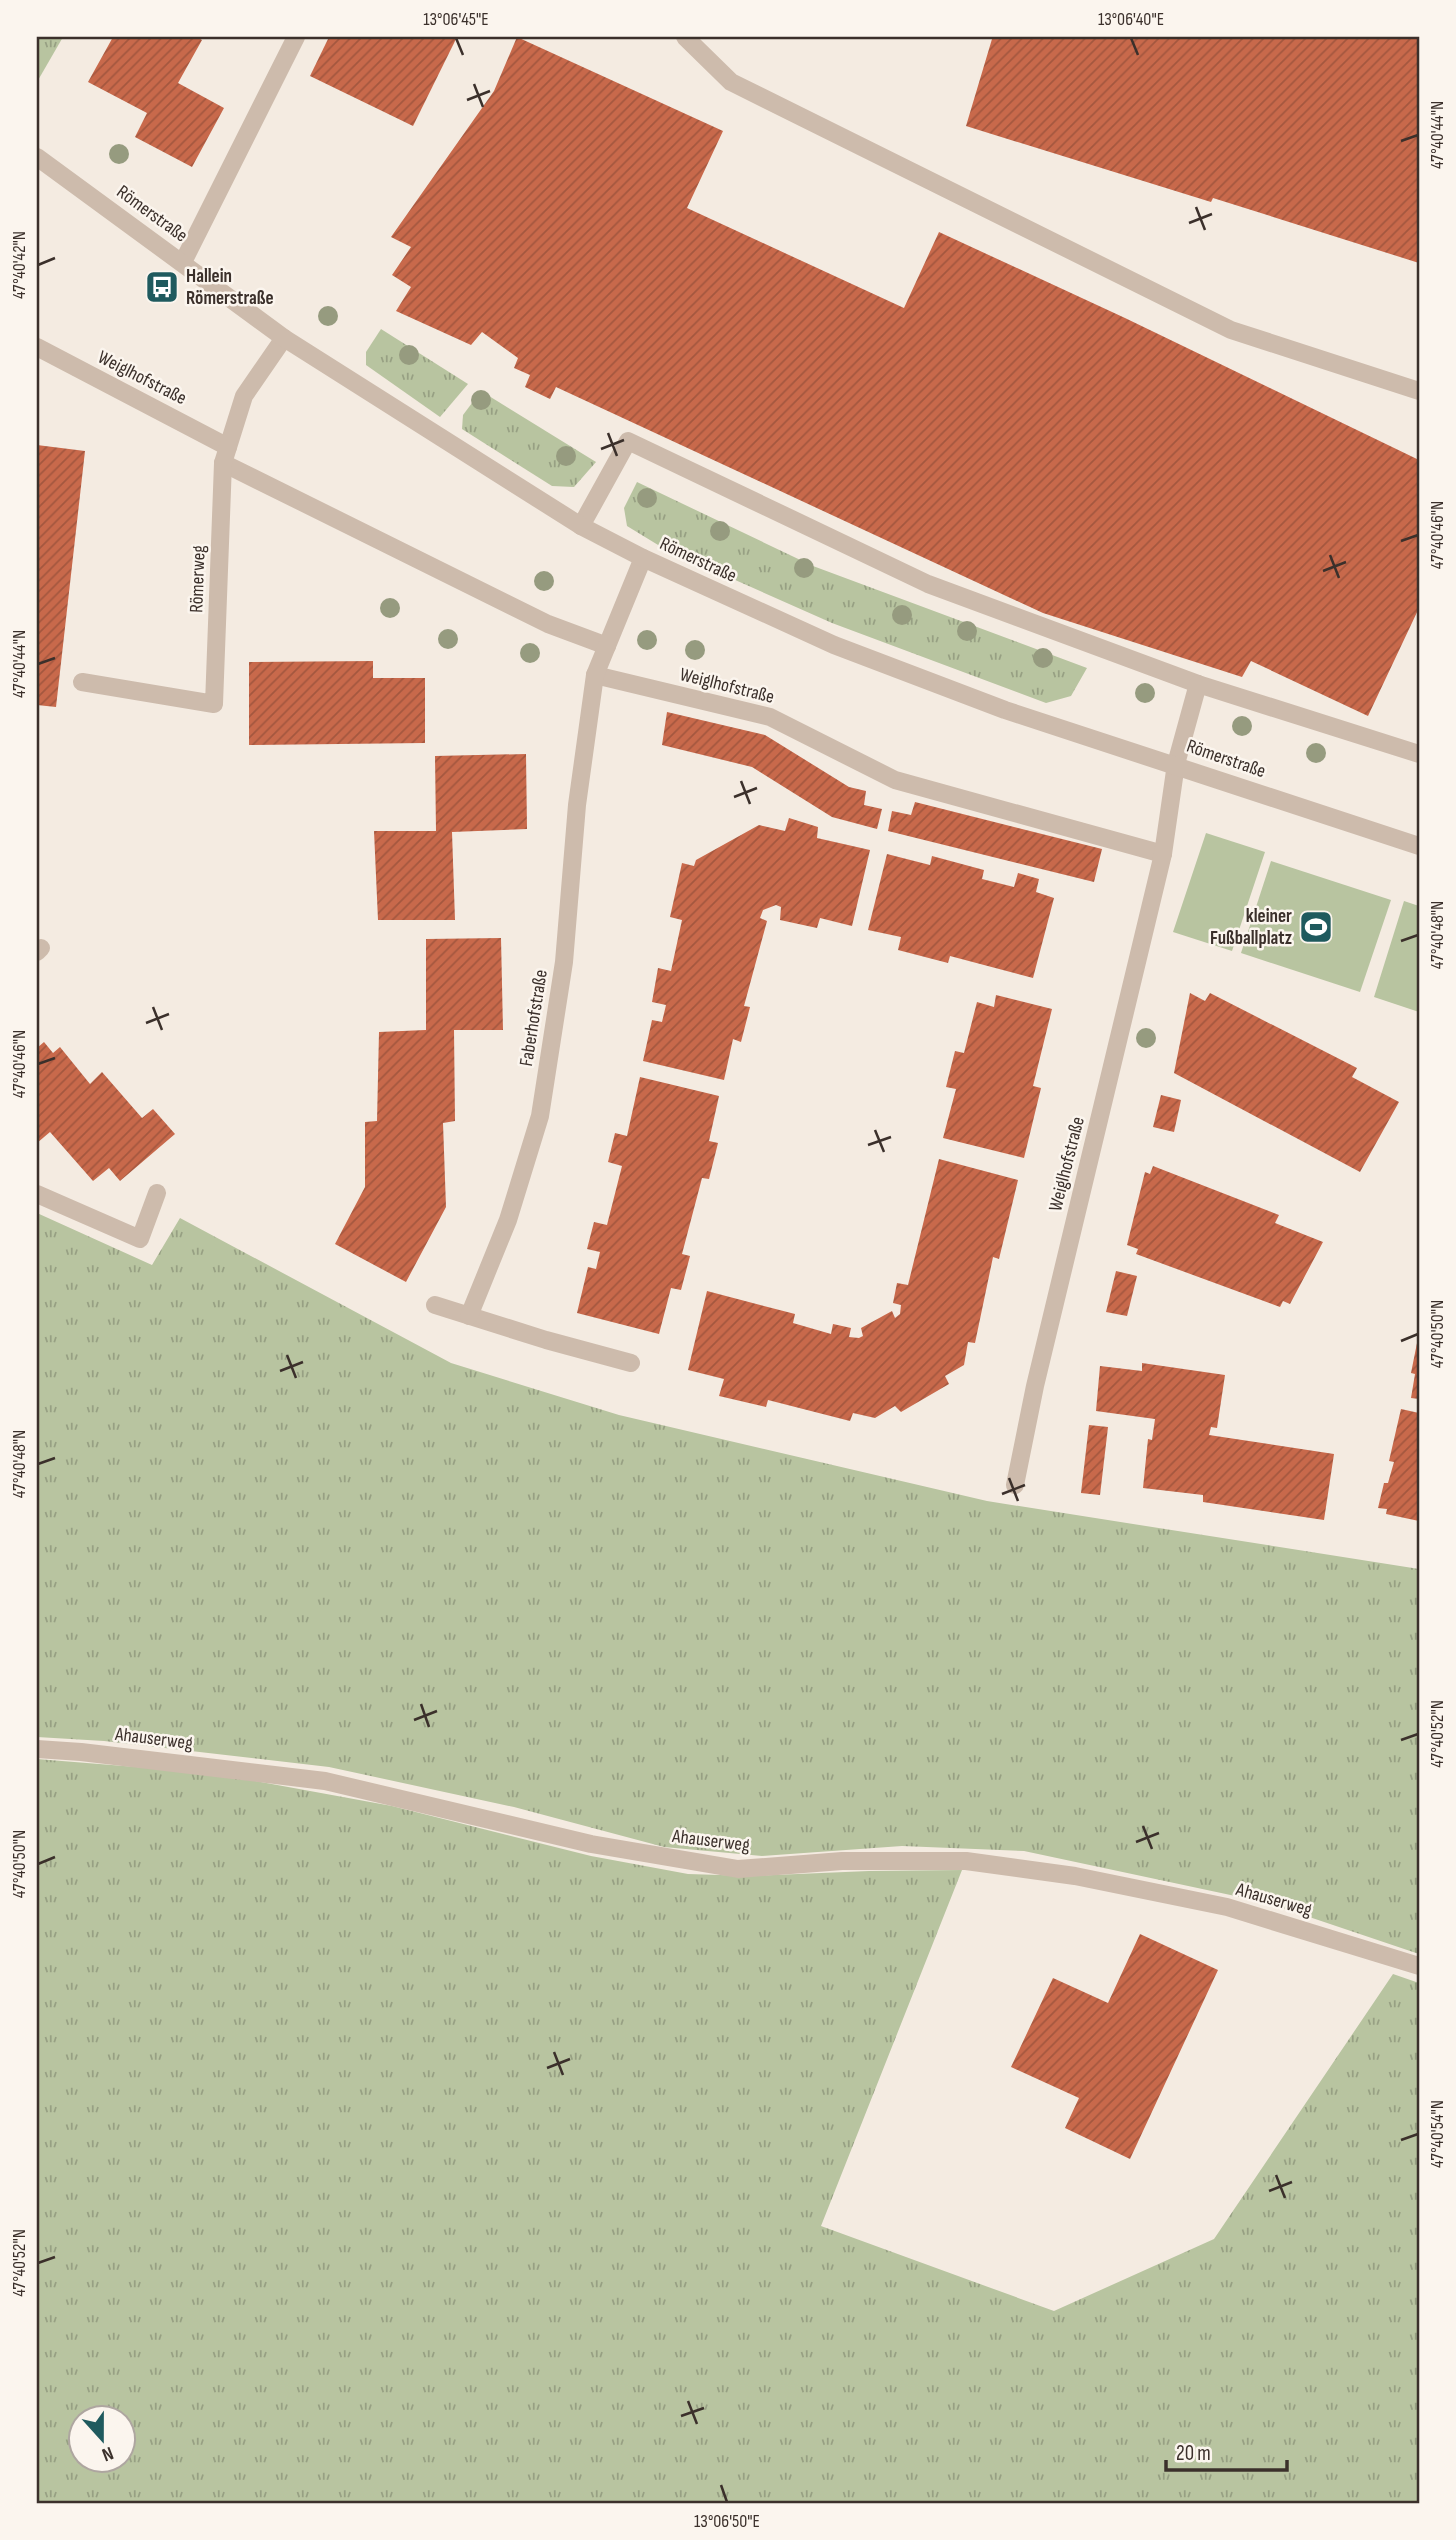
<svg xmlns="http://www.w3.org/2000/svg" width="1456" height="2540" viewBox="0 0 1456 2540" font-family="'Sofia Sans Condensed',sans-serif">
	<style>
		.grass { fill: url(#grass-tufts); fill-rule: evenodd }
		.green { fill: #b8c4a0 }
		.building { fill: url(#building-hatch) }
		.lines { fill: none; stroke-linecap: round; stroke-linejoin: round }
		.service { stroke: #cdbbac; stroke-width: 18 }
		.minor { stroke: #cdbbac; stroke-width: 18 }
		.tertiary { stroke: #cdbbac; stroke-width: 18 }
		.tree { fill: #969b7f }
		.ticks { fill: none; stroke: #3b302b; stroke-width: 2.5 }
		.labels { text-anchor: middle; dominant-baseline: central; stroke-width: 5; stroke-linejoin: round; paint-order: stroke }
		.street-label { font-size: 19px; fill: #3b302b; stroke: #fbf5ee }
		.poi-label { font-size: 19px; font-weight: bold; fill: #3b302b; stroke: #fbf5ee; text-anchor: start }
		.neatline { fill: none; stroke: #3b302b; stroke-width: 2.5 }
		.ticks-label { font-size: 18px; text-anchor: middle; fill: #3b302b }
	</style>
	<defs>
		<pattern id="grass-tufts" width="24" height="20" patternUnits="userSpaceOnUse" patternTransform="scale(1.75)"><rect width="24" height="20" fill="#b8c4a0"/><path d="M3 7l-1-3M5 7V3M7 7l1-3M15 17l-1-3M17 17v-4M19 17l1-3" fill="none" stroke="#97a083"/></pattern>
		<pattern id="building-hatch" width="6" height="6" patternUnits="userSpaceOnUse" patternTransform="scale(1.75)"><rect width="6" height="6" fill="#c8694b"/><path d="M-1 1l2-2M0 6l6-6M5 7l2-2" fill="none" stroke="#a4573f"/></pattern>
	</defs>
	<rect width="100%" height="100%" fill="#f4ebe1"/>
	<g class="grass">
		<path d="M37,37H63L37,82Z"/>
		<path d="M381,329L468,384L440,417L366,365V352Z"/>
		<path d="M481,391L596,462L574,487L552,486L462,429L463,415Z"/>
		<path d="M637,482L813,566L1087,668L1071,696L1046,703L832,623L663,548L627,526L624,508Z"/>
		<path d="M37,1213L152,1265L180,1218L451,1363L619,1415L987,1501L1419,1569V1954L1268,1903L1024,1851L902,1846L762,1856L664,1847L514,1807L329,1767L104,1741L37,1737Z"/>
		<path d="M37,1759L211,1773L392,1806L591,1856L688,1874L752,1876L869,1871L962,1870L821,2226L1054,2311L1214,2239L1393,1974L1419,1983V2503H37ZM80,2418H122V2460H80Z"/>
	</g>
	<g class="green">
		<path d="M1206,833L1265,852L1232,951L1173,932Z"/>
		<path d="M1271,861L1391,900L1360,992L1241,953Z"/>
		<path d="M1404,901L1419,906V1012L1374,997Z"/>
	</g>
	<g class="building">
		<path d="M113,37H197L202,40L178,83L224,108L192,167L135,137L147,113L88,82Z"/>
		<path d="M329,37H457L413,126L310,76Z"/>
		<path d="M517,37L723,131L687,208L904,308L939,232L1125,318L1419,460V608L1368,716L1251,661L1242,677L1043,613L556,387L550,399L525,387L530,375L514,368L518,358L482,332L471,345L396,311L411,287L392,275L411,247L391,237L494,91Z"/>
		<path d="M986,37H1419V263L1213,198L1211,202L966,126L992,39Z"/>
		<path d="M37,445L85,451L56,707L37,705Z"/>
		<path d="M373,661V678H425V743L249,745V662Z"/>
		<path d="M667,712L765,735L849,787L866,791L864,805L882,809L877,829L832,817L752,767L662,745Z"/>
		<path d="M526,754L527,829L452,832L455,920H378L374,831H436L435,756Z"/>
		<path d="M915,802L1102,849L1094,882L888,831L892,811L911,815Z"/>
		<path d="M789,818L818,827L817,838L870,850L852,926L820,918L817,928L780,920L781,907L776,905L763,910L760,918L767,921L744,1006L750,1007L741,1042L733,1039L724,1080L643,1061L652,1020L662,1022L666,1005L652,1002L658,968L671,971L682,920L670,917L682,863L694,866L696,860L759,825L785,831Z"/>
		<path d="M887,854L930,865L932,856L984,870L982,879L1014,887L1018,873L1039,879L1036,892L1054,898L1033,978L950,956L948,963L898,950L901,937L868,930Z"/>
		<path d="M501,938L503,1030H454L455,1121L443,1123L446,1207L406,1282L335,1244L365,1187V1122L377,1121L379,1032L426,1030V939Z"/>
		<path d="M1190,993L1205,1001L1210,993L1357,1068L1352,1077L1399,1102L1360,1172L1174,1073Z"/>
		<path d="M996,995L1052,1009L1033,1086L1041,1088L1024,1158L943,1138L956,1089L946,1087L955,1051L964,1053L977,1002L994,1007Z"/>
		<path d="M44,1042L53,1053L60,1047L90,1084L102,1072L142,1118L153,1109L175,1134L120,1181L109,1168L93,1181L50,1132L37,1143V1048Z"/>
		<path d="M640,1077L719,1096L709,1141L718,1143L709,1179L702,1178L682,1254L690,1256L681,1290L671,1288L659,1334L577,1313L588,1267L596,1269L600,1252L587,1249L594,1222L607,1225L622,1166L608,1162L615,1133L627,1136Z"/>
		<path d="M1161,1095L1181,1100L1174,1132L1153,1127Z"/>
		<path d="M939,1159L1018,1180L999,1259L993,1257L975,1343L968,1342L964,1365L945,1376L949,1384L901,1412L895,1406L875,1418L853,1413L850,1421L768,1400L766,1407L719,1396L724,1379L688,1370L707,1291L795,1314L793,1323L831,1334L833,1324L851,1328L849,1337L859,1338L863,1336L861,1328L892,1311L895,1318L900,1314L901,1305L893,1303L897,1283L908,1285Z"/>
		<path d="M1153,1166L1279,1215L1275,1223L1323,1242L1290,1304L1283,1301L1280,1307L1136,1254L1138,1249L1127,1245L1145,1172L1150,1174Z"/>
		<path d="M1116,1271L1137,1276L1127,1316L1106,1312Z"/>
		<path d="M1418,1338H1419V1399L1411,1398L1415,1374L1411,1373Z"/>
		<path d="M1142,1363L1225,1375L1217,1428L1211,1427L1209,1435L1334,1454L1324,1520L1203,1502V1495L1143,1488L1148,1439L1152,1440L1155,1419L1096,1411L1100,1366L1142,1371Z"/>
		<path d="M1401,1409L1419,1413V1521L1386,1514L1387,1509L1378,1508L1384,1483H1388L1394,1462L1389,1461Z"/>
		<path d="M1089,1425L1108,1427L1100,1495L1081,1493Z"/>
		<path d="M1140,1934L1218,1970L1130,2159L1065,2128L1079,2098L1011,2067L1053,1978L1108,2003Z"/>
	</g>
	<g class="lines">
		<g class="service">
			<path d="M685,37L731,82L1231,330L1419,391"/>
			<path d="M183,262L296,37"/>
			<path d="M581,526L628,441L928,584L1198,684"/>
			<path d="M1176,764L1198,684L1419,754"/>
		</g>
		<g class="minor">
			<path d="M37,347L228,447"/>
			<path d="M223,463L548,624L607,646"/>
			<path d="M595,675L770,717L895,780L1163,854"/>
			<path d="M82,682L214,704L223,463L244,396L284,338"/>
			<path d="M37,952L41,948"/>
			<path d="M37,1194L140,1239L157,1193"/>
			<path d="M435,1305L546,1340L631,1363"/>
			<path d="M469,1316L508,1220L540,1116L564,962L577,805L595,675L643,558"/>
			<path d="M1015,1485L1035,1386L1163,854L1176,764"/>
			<path d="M37,1749L81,1752L325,1781L591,1844L738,1869L842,1861H966L1075,1876L1227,1907L1419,1966"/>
		</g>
		<path class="tertiary" d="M37,157L284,338L581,526L643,558L834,645L1005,710L1419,846"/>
	</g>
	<g class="tree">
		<circle cx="119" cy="154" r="10"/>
		<circle cx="328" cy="316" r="10"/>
		<circle cx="409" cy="355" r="10"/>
		<circle cx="481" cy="400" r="10"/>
		<circle cx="566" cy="456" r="10"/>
		<circle cx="647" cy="498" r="10"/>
		<circle cx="720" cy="531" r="10"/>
		<circle cx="804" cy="568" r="10"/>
		<circle cx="544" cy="581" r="10"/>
		<circle cx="390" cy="608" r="10"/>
		<circle cx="902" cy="615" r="10"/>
		<circle cx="967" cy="631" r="10"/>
		<circle cx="448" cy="639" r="10"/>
		<circle cx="647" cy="640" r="10"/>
		<circle cx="695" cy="650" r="10"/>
		<circle cx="530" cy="653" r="10"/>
		<circle cx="1043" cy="658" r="10"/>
		<circle cx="1145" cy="693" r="10"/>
		<circle cx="1242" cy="726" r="10"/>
		<circle cx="1316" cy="753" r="10"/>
		<circle cx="1146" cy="1038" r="10"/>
	</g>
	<path class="ticks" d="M456,38L463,55M1131,38L1138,55M474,84L483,107M467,100L490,91M1401,141L1418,135M1196,207L1205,230M1189,223L1212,214M38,265L55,258M608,433L617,456M601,449L624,440M1401,541L1418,535M1330,555L1339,578M1323,571L1346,562M38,664L55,658M741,781L750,804M734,797L757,788M1401,941L1418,935M153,1007L162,1030M146,1023L169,1014M38,1064L55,1058M875,1130L884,1152M868,1145L891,1137M1401,1341L1418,1334M287,1355L296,1378M280,1371L303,1362M38,1464L55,1458M1009,1478L1018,1501M1002,1494L1025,1485M421,1704L429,1727M414,1720L437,1711M1401,1740L1418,1734M1143,1826L1152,1849M1136,1842L1159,1833M38,1864L55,1857M554,2052L563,2075M547,2068L570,2059M1401,2140L1418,2134M1276,2175L1285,2198M1269,2191L1292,2182M38,2263L55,2257M688,2401L697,2424M681,2416L704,2408M721,2485L727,2502"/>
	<defs>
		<symbol id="bus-square" viewBox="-11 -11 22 22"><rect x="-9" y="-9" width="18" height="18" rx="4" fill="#1f5a5e" stroke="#fbf5ee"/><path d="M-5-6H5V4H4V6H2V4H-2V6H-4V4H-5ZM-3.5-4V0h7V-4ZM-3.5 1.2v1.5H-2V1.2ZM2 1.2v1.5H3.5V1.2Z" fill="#fff"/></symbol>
		<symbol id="stadium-square" viewBox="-11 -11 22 22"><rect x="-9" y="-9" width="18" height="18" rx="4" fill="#1f5a5e" stroke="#fbf5ee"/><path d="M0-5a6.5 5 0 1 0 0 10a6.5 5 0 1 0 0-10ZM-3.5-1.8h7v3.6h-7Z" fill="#fff"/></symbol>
	</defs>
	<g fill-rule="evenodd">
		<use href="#bus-square" x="143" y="268" width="38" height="38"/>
		<use href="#stadium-square" x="1297" y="908" width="38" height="38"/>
	</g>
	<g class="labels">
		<g class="street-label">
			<text transform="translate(152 214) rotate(36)">Römerstraße</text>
			<text transform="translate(142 378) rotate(27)">Weiglhofstraße</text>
			<text transform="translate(698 560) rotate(25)">Römerstraße</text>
			<text transform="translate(198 579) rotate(-88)">Römerweg</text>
			<text transform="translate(727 686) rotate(14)">Weiglhofstraße</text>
			<text transform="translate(1226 759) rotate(19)">Römerstraße</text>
			<text transform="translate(534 1018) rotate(-81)">Faberhofstraße</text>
			<text transform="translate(1067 1164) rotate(-76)">Weiglhofstraße</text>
			<text transform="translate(154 1739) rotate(7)">Ahauserweg</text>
			<text transform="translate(711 1841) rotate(7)">Ahauserweg</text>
			<text transform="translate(1274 1900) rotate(16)">Ahauserweg</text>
		</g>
		<g class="poi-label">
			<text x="186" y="276">Hallein<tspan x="186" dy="22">Römerstraße</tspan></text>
			<text x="1292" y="916" text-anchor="end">kleiner<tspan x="1292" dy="22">Fußballplatz</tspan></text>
		</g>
	</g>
	<rect width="1456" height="2540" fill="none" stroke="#fbf5ee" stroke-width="77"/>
	<g transform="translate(102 2439) rotate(159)"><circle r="33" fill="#fbf5ee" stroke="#aea6a0" stroke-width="2"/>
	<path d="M0-5L12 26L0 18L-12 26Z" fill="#1f5a5e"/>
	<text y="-10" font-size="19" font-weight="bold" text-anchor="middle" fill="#3b302b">N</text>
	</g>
	<path d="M1166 2460v10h121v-10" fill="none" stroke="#3b302b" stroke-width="3.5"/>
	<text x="1176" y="2460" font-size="21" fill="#3b302b" stroke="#fbf5ee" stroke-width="5" paint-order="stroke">20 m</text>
	<rect x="38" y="38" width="1380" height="2464" class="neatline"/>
	<g class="ticks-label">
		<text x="456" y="25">13°06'45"E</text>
		<text x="1131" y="25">13°06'40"E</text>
		<text transform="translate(1437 135) rotate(-90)" y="6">47°40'44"N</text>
		<text transform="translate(19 265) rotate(-90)" y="6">47°40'42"N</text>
		<text transform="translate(1437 535) rotate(-90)" y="6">47°40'46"N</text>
		<text transform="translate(19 664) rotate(-90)" y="6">47°40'44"N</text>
		<text transform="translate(1437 935) rotate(-90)" y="6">47°40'48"N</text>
		<text transform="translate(19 1064) rotate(-90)" y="6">47°40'46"N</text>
		<text transform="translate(1437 1334) rotate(-90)" y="6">47°40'50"N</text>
		<text transform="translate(19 1464) rotate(-90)" y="6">47°40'48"N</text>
		<text transform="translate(1437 1734) rotate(-90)" y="6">47°40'52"N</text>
		<text transform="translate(19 1864) rotate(-90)" y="6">47°40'50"N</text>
		<text transform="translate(1437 2134) rotate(-90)" y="6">47°40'54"N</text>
		<text transform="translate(19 2263) rotate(-90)" y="6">47°40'52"N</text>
		<text x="727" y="2527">13°06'50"E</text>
	</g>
</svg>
